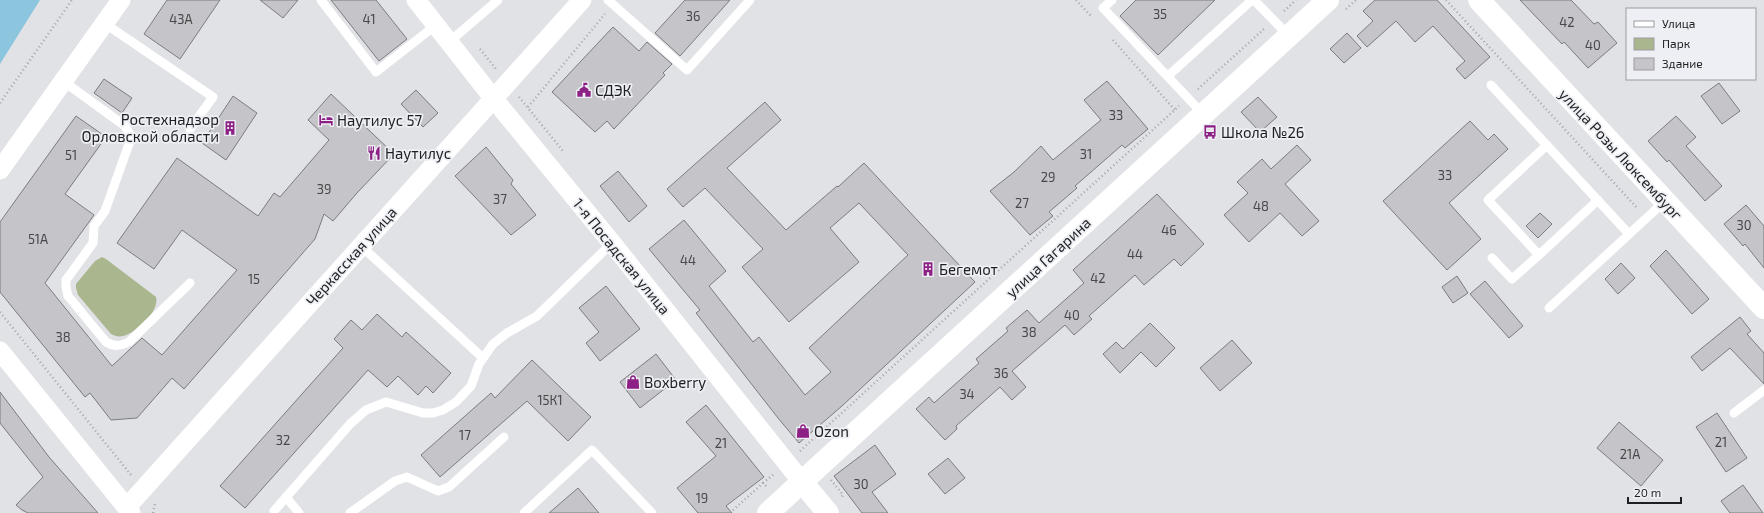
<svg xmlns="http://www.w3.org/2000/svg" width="1764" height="513" viewBox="0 0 1764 513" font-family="'Exo 2',sans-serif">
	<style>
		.green { fill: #aab68d }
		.water { fill: #8bc5de }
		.building { fill: #c4c4c9; stroke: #7b7c80 }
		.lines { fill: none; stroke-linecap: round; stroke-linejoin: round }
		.path { stroke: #a5a6a9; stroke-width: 2.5; stroke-dasharray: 1 3; stroke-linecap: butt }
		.service { stroke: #fff; stroke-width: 9 }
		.minor { stroke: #fff; stroke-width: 19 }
		.tertiary { stroke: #fff; stroke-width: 22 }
		.primary { stroke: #fff; stroke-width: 22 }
		.labels { text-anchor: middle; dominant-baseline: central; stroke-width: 3.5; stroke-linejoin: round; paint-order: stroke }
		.number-label { font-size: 13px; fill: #48484a }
		.poi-label { font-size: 15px; fill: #1e1f20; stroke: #eeeff4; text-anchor: start }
		.street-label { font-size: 15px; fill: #1e1f20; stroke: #eeeff4 }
	</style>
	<rect width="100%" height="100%" fill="#e1e2e6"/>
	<path class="green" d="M102,257L106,259L156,297C160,311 136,333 123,336C118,337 115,336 111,334L78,295L76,288V284L95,261Z"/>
	<path class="water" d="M0,0H40L0,64Z"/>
	<g class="building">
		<path d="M167,0H220L180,59L144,34Z"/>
		<path d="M260,0H298L283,18Z"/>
		<path d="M331,0H376L407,39L379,61Z"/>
		<path d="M685,0H730L680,56L655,33Z"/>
		<path d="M1136,0H1215L1158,55L1120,16Z"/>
		<path d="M1375,0H1437L1490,57L1465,79L1456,69L1465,61L1433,26L1415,42L1396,21L1367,47L1357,36L1373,21L1363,11Z"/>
		<path d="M1520,0H1571L1594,24L1598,22L1617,43L1588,68L1564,42L1562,44Z"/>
		<path d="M613,27L639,51L647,42L672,64L663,73L665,75L614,129L607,121L595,132L552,92Z"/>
		<path d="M1347,33L1361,48L1344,63L1330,49Z"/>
		<path d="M104,79L132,98L122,113L94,93Z"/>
		<path d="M1107,81L1148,129L1125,148L1122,145L1075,186L1077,188L1049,212L1053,216L1030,235L990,191L1014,172L1041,146L1053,160L1101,120L1084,100Z"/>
		<path d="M1719,83L1740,111L1722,124L1701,96Z"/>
		<path d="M416,90L438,113L423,127L401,104Z"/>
		<path d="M331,94L394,154L357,193L333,221L324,214L315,239L184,389L172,378L137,418L111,420L90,393L85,397L0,292V222L76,116L106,137L65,194L94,215L45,283L112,366L142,338L162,355L237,270L182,230L154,269L117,243L177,158L258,216L274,193L280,197L329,140L308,120Z"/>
		<path d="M233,96L257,113L226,160L202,143Z"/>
		<path d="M1258,97L1277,117L1260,132L1241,112Z"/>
		<path d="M765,102L781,120L727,168L786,230L837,186L838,187L864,163L975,282L842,406L799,443L778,418L696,313L700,310L649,249L684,220L726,271L709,286L753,342L759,337L805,395L831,372L809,348L908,255L859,203L830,228L859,262L789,322L742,267L763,249L705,188L683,207L667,189Z"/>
		<path d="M1676,116L1696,137L1686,146L1722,186L1705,201L1669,160L1667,162L1648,141Z"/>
		<path d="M1470,121L1488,140L1494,134L1508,149L1449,203L1481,239L1447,270L1383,201Z"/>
		<path d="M1297,145L1311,160L1285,184L1319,221L1302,236L1280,213L1249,242L1224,215L1248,193L1237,182L1262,159L1271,169Z"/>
		<path d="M486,147L513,180L511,184L536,215L511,235L455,176Z"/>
		<path d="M618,171L647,206L629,222L600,186Z"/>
		<path d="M1157,194L1204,244L1181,266L1174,259L1144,285L1135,275L1089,316L1092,319L1074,335L1065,325L1012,371L1026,387L1012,400L1000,387L956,426L957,429L945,440L916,409L929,397L934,403L979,363L976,359L1008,331L1006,328L1027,310L1039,323L1084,283L1073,270Z"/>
		<path d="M1746,205L1764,226V268L1745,244L1743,246L1724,224Z"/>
		<path d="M1540,213L1552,224L1538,238L1526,226Z"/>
		<path d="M1666,250L1709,299L1692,314L1650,266Z"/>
		<path d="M1621,263L1635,278L1618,294L1605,279Z"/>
		<path d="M1457,276L1468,293L1453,303L1442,287Z"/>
		<path d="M1485,281L1523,326L1509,338L1470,294Z"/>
		<path d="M606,286L640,329L600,361L586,343L599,332L579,308Z"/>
		<path d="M377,314L402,337L406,332L451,373L433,393L426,386L418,395L398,376L387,387L368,370L245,508L220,486L343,348L334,339L351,320L362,330Z"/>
		<path d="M1740,317L1751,331L1747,334L1764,353V384L1730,348L1702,371L1691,357Z"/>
		<path d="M1150,323L1175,348L1156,367L1141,352L1120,373L1103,354L1116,342L1123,349Z"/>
		<path d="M1232,340L1252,363L1220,391L1200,368Z"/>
		<path d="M656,354L676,380L640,408L620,382Z"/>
		<path d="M532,360L591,417L568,441L527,401L440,477L421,455L491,393L495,398Z"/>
		<path d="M0,392L49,457L98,513H28L22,510L16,505L43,477L0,423Z"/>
		<path d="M706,405L764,477L726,506L732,513H698L677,488L716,456L686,422Z"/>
		<path d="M1717,413L1747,458L1726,472L1696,427Z"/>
		<path d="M1619,422L1663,460L1641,486L1597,448Z"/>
		<path d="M875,445L896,474L872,492L888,513H862L834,476Z"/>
		<path d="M948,458L965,478L945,494L928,474Z"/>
		<path d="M1743,485L1763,513H1730L1721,501Z"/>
		<path d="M578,488L599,513H549Z"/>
	</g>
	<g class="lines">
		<g class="path">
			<path d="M1076,0L1091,16"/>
			<path d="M1446,0L1638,209"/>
			<path d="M1346,9L1356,0"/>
			<path d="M1284,11L1296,0"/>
			<path d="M1113,40L1175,110"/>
			<path d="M480,49L496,69"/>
			<path d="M1198,89L1264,29"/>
			<path d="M519,97L563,151"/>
			<path d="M0,103L72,0"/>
			<path d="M528,107L605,14"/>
			<path d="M0,312L131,475"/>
			<path d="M800,451L1179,106"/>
			<path d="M831,480L843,495L841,498"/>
			<path d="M763,483L774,474"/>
			<path d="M153,513L155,504"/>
			<path d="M730,513L763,483L768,488"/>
		</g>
		<g class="service">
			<path d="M321,0L376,72L436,25"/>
			<path d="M608,0L687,70L750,0"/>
			<path d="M1112,0L1103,8L1203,114"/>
			<path d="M1254,0L1289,36"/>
			<path d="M104,23L213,97L190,129"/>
			<path d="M449,42L498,0"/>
			<path d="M1168,76L1252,0"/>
			<path d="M63,81L125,126L130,135L129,144L105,211L94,226L93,243L66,280V287L68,296L106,342C115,347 120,346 129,342L190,283"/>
			<path d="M1491,85L1629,234"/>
			<path d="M1547,145L1488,200L1539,255L1598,200"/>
			<path d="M360,245L483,358"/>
			<path d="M1492,258L1512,279L1539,255"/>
			<path d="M1549,308L1665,201"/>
			<path d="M1734,413L1764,390"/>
			<path d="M286,497L299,513"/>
			<path d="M274,511L350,424L366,410L386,402L423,413H433L443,410L456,402L471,386L479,364L493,344L507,333L537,316L612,243"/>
			<path d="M350,513L395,481L407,477L438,491L449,487L504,437"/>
			<path d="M524,513L592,450L652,513"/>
		</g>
		<g class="minor">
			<path d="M416,0L493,98L612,243L802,482"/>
			<path d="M0,170L121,0"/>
			<path d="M0,351L131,513"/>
			<path d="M127,507L582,0"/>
		</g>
		<g class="tertiary">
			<path d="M802,482L828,513"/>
			<path d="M768,513L1328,0"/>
		</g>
		<path class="primary" d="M1479,0L1764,308"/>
	</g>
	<defs>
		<symbol id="civic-bare" viewBox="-9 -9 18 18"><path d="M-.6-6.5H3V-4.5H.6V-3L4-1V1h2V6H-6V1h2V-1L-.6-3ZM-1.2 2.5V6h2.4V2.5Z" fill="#8c2084" stroke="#eeeff4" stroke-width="2.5" paint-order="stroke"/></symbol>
		<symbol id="hotel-bare" viewBox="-9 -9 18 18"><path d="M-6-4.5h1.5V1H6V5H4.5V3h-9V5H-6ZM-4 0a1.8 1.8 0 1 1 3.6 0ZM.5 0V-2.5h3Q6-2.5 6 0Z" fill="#8c2084" stroke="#eeeff4" stroke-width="2.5" paint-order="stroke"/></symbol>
		<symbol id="building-bare" viewBox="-9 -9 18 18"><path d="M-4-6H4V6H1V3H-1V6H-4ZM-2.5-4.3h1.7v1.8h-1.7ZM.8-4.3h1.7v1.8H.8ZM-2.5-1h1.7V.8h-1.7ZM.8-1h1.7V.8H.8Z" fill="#8c2084" stroke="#eeeff4" stroke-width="2.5" paint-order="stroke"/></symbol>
		<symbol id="bus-bare" viewBox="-9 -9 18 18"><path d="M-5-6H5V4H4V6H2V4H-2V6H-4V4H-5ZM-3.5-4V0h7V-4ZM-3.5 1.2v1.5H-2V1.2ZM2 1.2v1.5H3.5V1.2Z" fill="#8c2084" stroke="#eeeff4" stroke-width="2.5" paint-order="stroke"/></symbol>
		<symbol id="restaurant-bare" viewBox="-9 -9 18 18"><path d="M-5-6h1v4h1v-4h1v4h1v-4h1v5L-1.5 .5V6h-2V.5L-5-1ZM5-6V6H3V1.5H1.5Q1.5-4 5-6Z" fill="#8c2084" stroke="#eeeff4" stroke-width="2.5" paint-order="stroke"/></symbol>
		<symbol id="shop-bare" viewBox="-9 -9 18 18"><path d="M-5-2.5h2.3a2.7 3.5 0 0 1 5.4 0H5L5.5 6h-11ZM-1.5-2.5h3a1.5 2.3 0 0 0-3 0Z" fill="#8c2084" stroke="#eeeff4" stroke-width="2.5" paint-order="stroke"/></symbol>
	</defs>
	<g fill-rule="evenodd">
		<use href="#civic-bare" x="574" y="80" width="20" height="20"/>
		<use href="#hotel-bare" x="316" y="110" width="20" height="20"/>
		<use href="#building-bare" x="220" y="118" width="20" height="20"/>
		<use href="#bus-bare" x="1200" y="122" width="20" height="20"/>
		<use href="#restaurant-bare" x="364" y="143" width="20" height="20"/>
		<use href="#building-bare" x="918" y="259" width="20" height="20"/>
		<use href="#shop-bare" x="623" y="372" width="20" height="20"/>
		<use href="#shop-bare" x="793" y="421" width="20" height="20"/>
	</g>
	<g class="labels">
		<g class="number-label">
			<text x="1160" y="14">35</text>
			<text x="693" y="16">36</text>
			<text x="181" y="19">43А</text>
			<text x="369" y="19">41</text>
			<text x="1567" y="22">42</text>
			<text x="1593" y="45">40</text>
			<text x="1116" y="115">33</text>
			<text x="1086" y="154">31</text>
			<text x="71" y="155">51</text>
			<text x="1445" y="175">33</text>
			<text x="1048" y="177">29</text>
			<text x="324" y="189">39</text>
			<text x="500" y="199">37</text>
			<text x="1022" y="203">27</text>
			<text x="1261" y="206">48</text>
			<text x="1744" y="225">30</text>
			<text x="1169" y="230">46</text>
			<text x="38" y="239">51А</text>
			<text x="1135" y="254">44</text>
			<text x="688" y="260">44</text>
			<text x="1098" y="278">42</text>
			<text x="254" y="279">15</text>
			<text x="1072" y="315">40</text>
			<text x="1029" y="332">38</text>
			<text x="63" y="337">38</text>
			<text x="1001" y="373">36</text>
			<text x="967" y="394">34</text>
			<text x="550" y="400">15К1</text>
			<text x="465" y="435">17</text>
			<text x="283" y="440">32</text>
			<text x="1721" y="442">21</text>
			<text x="721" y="443">21</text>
			<text x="1630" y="454">21А</text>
			<text x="861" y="484">30</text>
			<text x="702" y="498">19</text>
		</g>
		<g class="poi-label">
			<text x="595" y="90">СДЭК</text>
			<text x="219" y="119" text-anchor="end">Ростехнадзор<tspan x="219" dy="17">Орловской области</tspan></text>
			<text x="337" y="120">Наутилус 57</text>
			<text x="1221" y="132">Школа №26</text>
			<text x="385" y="153">Наутилус</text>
			<text x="939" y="269">Бегемот</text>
			<text x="644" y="382">Boxberry</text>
			<text x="814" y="431">Ozon</text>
		</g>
		<g class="street-label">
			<text transform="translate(1621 154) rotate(47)">улица Розы Люксембург</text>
			<text transform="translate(351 256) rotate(-48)">Черкасская улица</text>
			<text transform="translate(622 256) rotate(51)">1-я Посадская улица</text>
			<text transform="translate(1048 257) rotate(-43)">улица Гагарина</text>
		</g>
	</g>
	<rect x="1626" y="8" width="130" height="72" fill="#eeeff4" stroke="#9b9c9f"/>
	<rect x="1634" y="21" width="20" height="6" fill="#ffffff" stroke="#9b9c9f"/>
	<text x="1662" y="28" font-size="12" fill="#1e1f20">Улица</text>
	<rect x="1634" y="38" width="20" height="12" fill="#aab68d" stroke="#9b9c9f"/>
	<text x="1662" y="48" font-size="12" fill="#1e1f20">Парк</text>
	<rect x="1634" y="58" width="20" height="12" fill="#c4c4c9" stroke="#9b9c9f"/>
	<text x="1662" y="68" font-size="12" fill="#1e1f20">Здание</text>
	<path d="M1628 497v6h53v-6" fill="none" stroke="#1e1f20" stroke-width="2"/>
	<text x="1634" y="497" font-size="12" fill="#1e1f20" stroke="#eeeff4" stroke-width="3" paint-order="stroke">20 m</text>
</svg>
